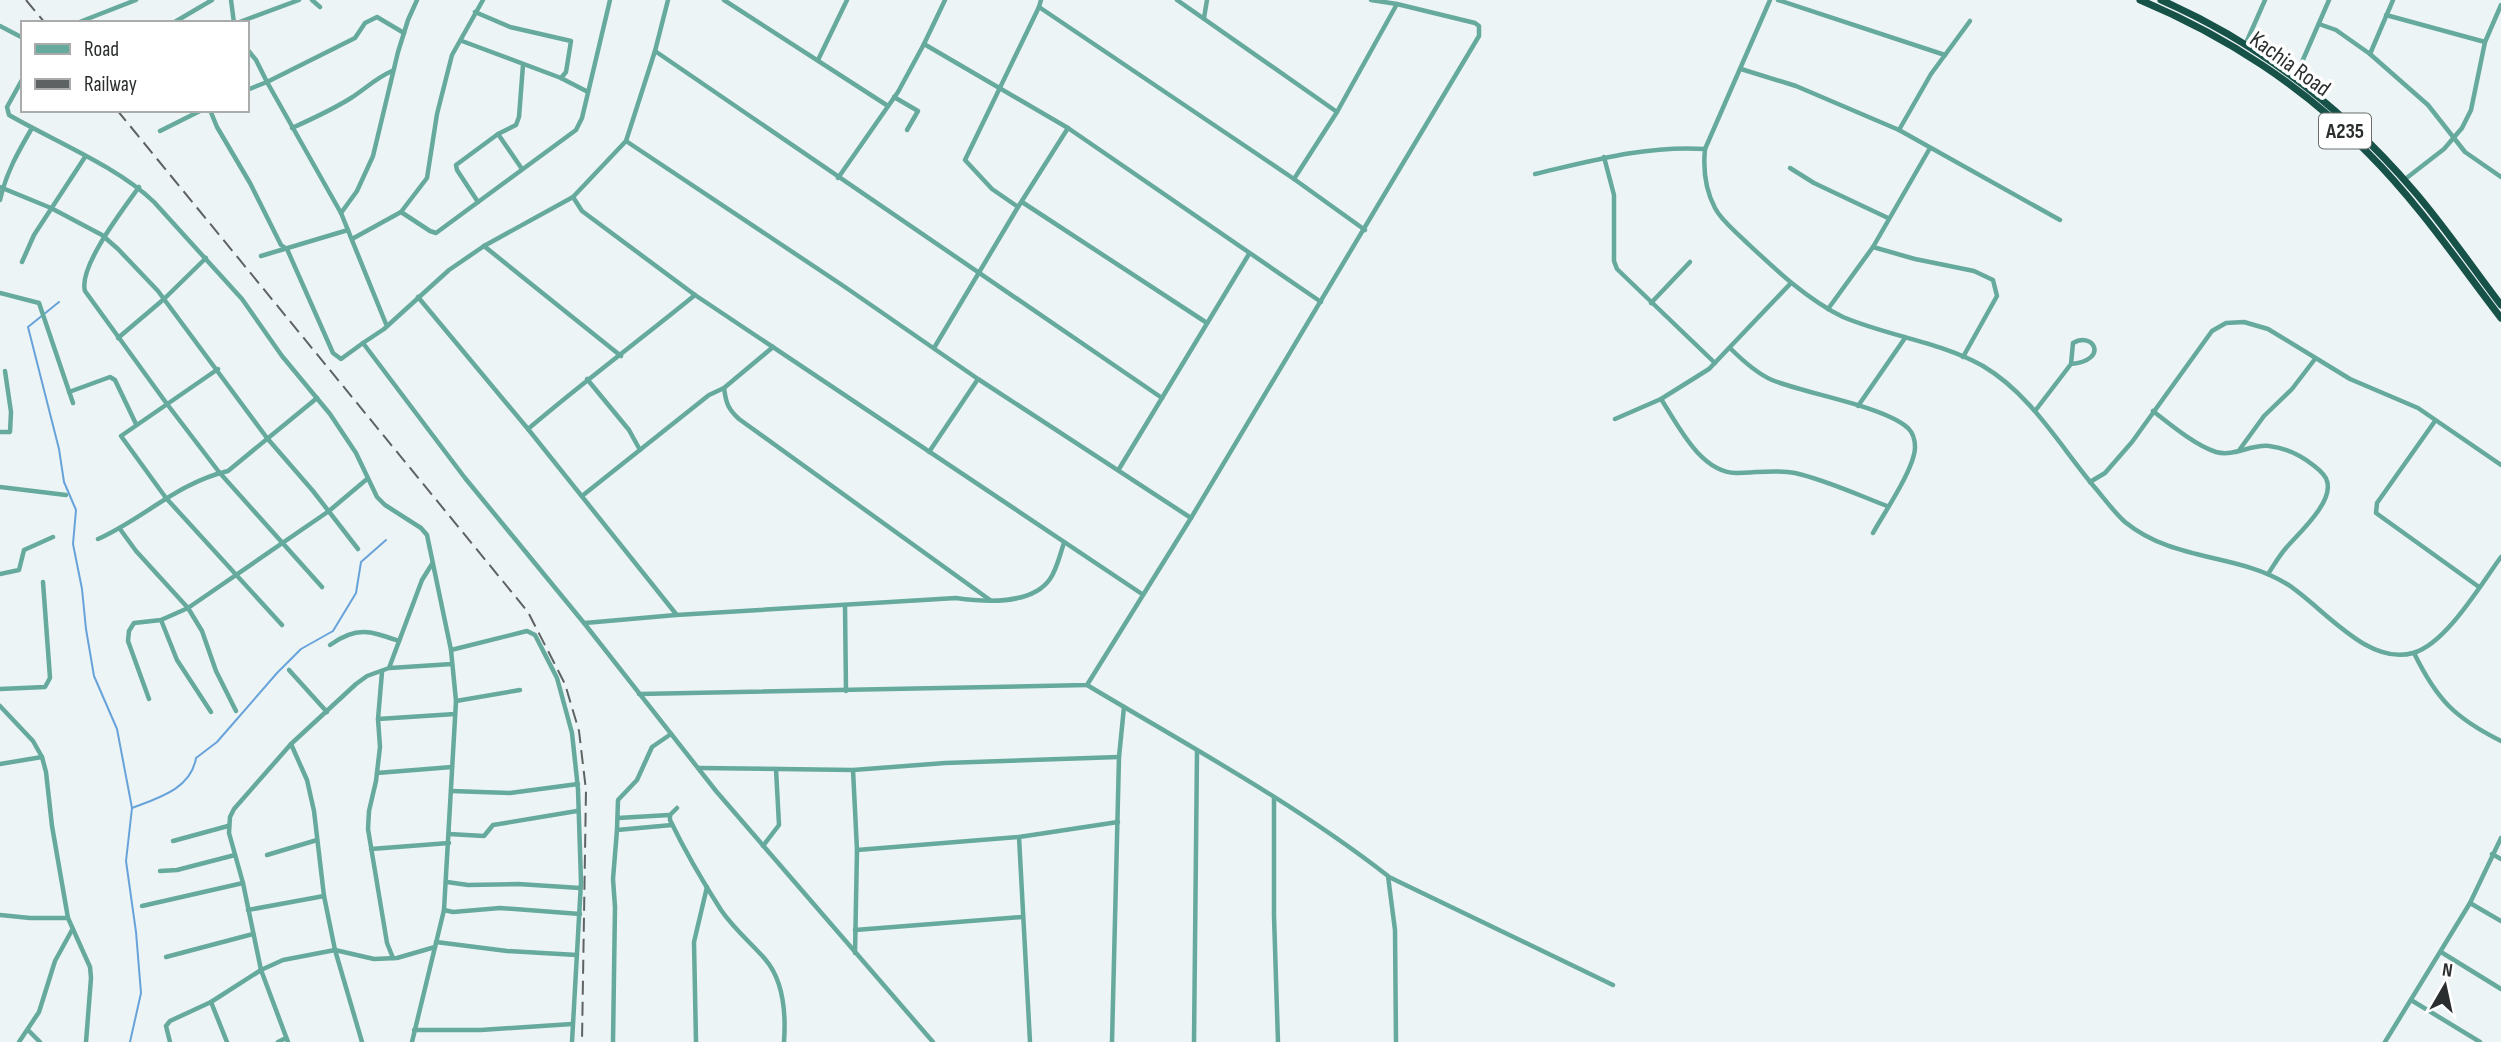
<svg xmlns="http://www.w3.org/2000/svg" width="2501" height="1042" viewBox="0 0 2501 1042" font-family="'Sofia Sans Condensed',sans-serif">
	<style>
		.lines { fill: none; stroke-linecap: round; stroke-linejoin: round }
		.stream { stroke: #67a3da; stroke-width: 2 }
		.minor { stroke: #65aa9d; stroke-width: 4.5 }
		.trunk { stroke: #175249; stroke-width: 7 }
		.rail { stroke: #5e6262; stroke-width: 2; stroke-dasharray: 14 7; stroke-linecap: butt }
		.labels { text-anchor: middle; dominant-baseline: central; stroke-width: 7; stroke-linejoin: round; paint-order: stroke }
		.shield { fill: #fff; stroke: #6b6d6d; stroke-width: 2 }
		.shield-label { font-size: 21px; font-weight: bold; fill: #2b2e2e }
		.street-label { font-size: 23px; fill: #2b2e2e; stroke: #fff }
	</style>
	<rect width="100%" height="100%" fill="#edf4f5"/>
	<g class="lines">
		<g class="stream">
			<path d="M59,302L28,327L59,449L64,482L76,510L73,544L82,589L86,629L94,676L117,729L132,808L126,861L136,932L141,993L130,1042"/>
			<path d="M132,808C158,798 191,789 196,758L217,742L277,673L301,649L333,631L356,593L361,562L386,540"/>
		</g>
		<g class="minor">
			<path d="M231,0L234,23"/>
			<path d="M312,0L320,7"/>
			<path d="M668,0L655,51L626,141L573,197L484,246L449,270L384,329L363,343L465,478L584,623L716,791L933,1042"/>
			<path d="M724,0L888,106"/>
			<path d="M1177,0L1337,112"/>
			<path d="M1770,0L1705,149C1703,169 1705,189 1715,208C1721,220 1734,230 1744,240C1774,268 1805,298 1843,317C1888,336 1940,342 1983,366C2032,395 2061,448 2097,490C2106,501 2115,513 2125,522C2174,562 2237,553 2287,584C2323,607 2367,666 2413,653C2446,644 2481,584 2501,557"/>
			<path d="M1778,0L1945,55"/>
			<path d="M1039,7L1041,0"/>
			<path d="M475,12L510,27L571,41L566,72L561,78"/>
			<path d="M2386,15L2485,42"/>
			<path d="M1204,18L1207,0"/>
			<path d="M77,23L136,0"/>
			<path d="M173,23L212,0"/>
			<path d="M237,23L299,0"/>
			<path d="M2319,24L2336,30L2370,54L2428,105L2465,152L2501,177"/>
			<path d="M0,26L23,38"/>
			<path d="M462,41L561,78L588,92"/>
			<path d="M2246,43L2265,0"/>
			<path d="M924,44L1068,128L1321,302"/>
			<path d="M247,49L256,60L267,82L247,90"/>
			<path d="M655,51L1162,398"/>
			<path d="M2370,54L2393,0"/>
			<path d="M818,60L847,0"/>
			<path d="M1741,69L1796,86L1899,130L2060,220"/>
			<path d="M23,78L7,107L9,115C54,141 118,167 154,202L242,299L282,356L330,414L356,453L377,497L385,505L421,528L427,535L451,650L456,701L444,910L412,1042"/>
			<path d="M2295,78L2329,0"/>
			<path d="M894,97L918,111L907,130"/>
			<path d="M210,110L217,127L250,183L281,245L287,249L333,353L341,359L363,343"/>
			<path d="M292,128C312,119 332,110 351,98C365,89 376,78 392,71"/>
			<path d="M1899,130L1931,74L1970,21"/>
			<path d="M160,131L202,110"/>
			<path d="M498,134L522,169"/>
			<path d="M626,141L845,287L978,379L1191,518"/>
			<path d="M1604,157L1614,195V261L1617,269L1715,363"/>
			<path d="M1790,168L1814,183L1888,218"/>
			<path d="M1535,174C1591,161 1647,145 1705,149"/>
			<path d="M838,178L898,92L924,44L945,0"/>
			<path d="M1294,179L1337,112L1397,4"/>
			<path d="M2404,180L2444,149L2462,128L2471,110L2485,42L2501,5"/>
			<path d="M0,187L51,208L102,235L118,249L158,291L267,438L313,491L358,549"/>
			<path d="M139,187C124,208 78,267 85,291L167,404L219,472L322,587"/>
			<path d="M573,197L582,211L695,295L1142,594"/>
			<path d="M0,200C6,173 18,152 32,128"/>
			<path d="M478,202L457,170L456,165L498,134L516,125L519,117L523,65"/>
			<path d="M1022,202L1207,323"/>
			<path d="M1018,207L992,189L965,160L1039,7L1294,179L1365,230"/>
			<path d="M401,212L430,231L436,233L576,130L582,118L610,0"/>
			<path d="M341,213L357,191L373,156L398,52L408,20L417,0"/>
			<path d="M352,239L401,212L427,178L437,114L452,55L483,0"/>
			<path d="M484,246L621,356"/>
			<path d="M1873,247L1915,259L1974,271L1993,280L1997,296L1963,357"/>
			<path d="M261,256L348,230"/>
			<path d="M22,262L34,235L85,157"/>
			<path d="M0,293L39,303L73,403"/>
			<path d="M418,297L528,429L676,614"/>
			<path d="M1651,303L1690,262"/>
			<path d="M1828,309L1873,247L1930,148"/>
			<path d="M386,324L341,213L267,82L355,38L365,23L377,17L404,33"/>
			<path d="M118,338L164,299L206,258"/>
			<path d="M934,348L1018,207L1068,128"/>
			<path d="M1730,348C1742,360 1756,373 1772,380C1806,394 1884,406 1908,428C1913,433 1915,440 1915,447C1915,468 1884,513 1873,533"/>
			<path d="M218,369L121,436L166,498L282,625"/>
			<path d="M587,379L629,430L640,450"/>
			<path d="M724,388C726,403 728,409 739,419L990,600"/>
			<path d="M69,392L110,377L115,380L136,424"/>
			<path d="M1661,399C1678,425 1700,472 1736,473C1756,473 1775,469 1795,473C1826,480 1858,495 1887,506"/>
			<path d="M1858,406L1905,338"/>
			<path d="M2035,411L2071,364L2073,343C2093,331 2110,360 2071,364"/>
			<path d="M2153,411C2171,425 2195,445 2216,452C2234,457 2251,444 2269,446C2286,448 2299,454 2313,465C2318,469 2325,474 2327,481C2334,502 2298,534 2286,548C2279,556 2274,565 2268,574"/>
			<path d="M1615,419L1661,399L1709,369L1791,283"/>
			<path d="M2435,421L2377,503L2376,513L2479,587"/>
			<path d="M528,429C583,382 640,340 695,295"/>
			<path d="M0,432H10L11,412L5,371"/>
			<path d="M2240,449L2264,416L2292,389L2315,359"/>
			<path d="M929,452L978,379"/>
			<path d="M1119,469L1249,254"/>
			<path d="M2090,482L2105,473L2132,442L2212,331L2226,323L2244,322L2268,329L2350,379L2418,408L2501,465"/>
			<path d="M0,487L66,495"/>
			<path d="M582,496L709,395L724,388L773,347"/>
			<path d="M120,529L136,551L188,608L202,631L216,671L236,711"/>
			<path d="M98,539C143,519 177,483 228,471L317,398"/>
			<path d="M0,574L19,570L24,550L53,537"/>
			<path d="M845,605L846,691"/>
			<path d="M161,620L177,660L211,712"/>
			<path d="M585,623L676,615L956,598C984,602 1032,605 1050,579C1057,569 1060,554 1064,543"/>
			<path d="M330,645C357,626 370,631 399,641"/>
			<path d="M451,650L527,631L535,635L557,678L572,733L578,789L581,882L572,1042"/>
			<path d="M2414,653C2437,700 2455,718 2501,741"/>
			<path d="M390,668L452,664"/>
			<path d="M289,670L327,712"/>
			<path d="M382,672L378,719L380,747L376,781L369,811L368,829L387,943L393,958"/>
			<path d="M1087,685C1189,746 1294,803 1388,876L1395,930L1396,1042"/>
			<path d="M0,689L45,687L50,678L43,582"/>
			<path d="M639,694L1087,685L1191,518L1479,36V26L1475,23L1397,4L1371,0"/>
			<path d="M149,699L128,641L129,631L134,623L161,620L188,608L329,511L367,479"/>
			<path d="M456,701L520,690"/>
			<path d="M0,706L33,741L42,757L46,772L52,826L68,918L90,967L91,978L86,1042"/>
			<path d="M378,719L455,714"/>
			<path d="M291,744L307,780L314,811L324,896L335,950L362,1042"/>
			<path d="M0,764L42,757"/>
			<path d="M699,768L853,770L945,763L1119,757"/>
			<path d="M853,770L857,850L855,953"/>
			<path d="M377,773L452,767"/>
			<path d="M451,791L510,793L578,784"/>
			<path d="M1274,798V916L1278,1042"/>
			<path d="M677,808L670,815V820C685,851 703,882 721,910C734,929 751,943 765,959C784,981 786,1014 784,1042"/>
			<path d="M618,818L669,815"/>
			<path d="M617,830L618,800L637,780L652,747L671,734"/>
			<path d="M449,834L484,836L493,825L577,811"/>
			<path d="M1019,837L1030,1042"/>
			<path d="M173,841L228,826"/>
			<path d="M763,846L779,825L776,769"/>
			<path d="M371,849L449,843"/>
			<path d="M857,850L1019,837L1118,822"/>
			<path d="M2492,854L2501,859"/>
			<path d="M267,855L317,840"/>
			<path d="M160,871L177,870L235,855"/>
			<path d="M1389,877L1613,985"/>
			<path d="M447,882L468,885L518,884L580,888"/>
			<path d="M2470,903L2501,921"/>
			<path d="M142,906L243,883"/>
			<path d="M248,910L324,896"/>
			<path d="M444,910L453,912L500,908L580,914"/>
			<path d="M0,915L30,918H68"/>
			<path d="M855,930L1022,917"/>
			<path d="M436,942L507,951L577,955"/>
			<path d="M2441,952L2501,989"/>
			<path d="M166,957L253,934"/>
			<path d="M2411,1000L2480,1042"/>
			<path d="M211,1002L227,1042"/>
			<path d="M28,1030L40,1042"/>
			<path d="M414,1030H481L572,1024"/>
			<path d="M19,1042L39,1012L55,961L72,930"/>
			<path d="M170,1042L166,1026L170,1021L211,1002L261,970L283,960L335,950L374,959L397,958L435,947"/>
			<path d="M278,1042L286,1038"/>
			<path d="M288,1042L261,970L243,883L229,833L230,817L234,809L291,744L356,684L367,676L389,668L422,580L432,564"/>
			<path d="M613,1042L615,907L613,879L617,830L672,825"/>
			<path d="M696,1042L694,942L707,887"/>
			<path d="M1112,1042L1119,757L1124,707"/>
			<path d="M1194,1042L1197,751"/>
			<path d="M2385,1042L2470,903L2501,838"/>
		</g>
		<g class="trunk">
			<path d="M2140,0C2224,35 2305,87 2368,153C2418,203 2458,262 2501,318"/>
			<path d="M2161,0C2261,44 2343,108 2414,191C2445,227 2472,267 2501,305"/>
		</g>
		<g class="rail">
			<path d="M26,0L45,23"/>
			<path d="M117,110L528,612L565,684L579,731L583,765L586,790L582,1042"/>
		</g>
	</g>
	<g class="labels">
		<rect class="shield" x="2319" y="113.5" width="52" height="35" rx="5"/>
		<g class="shield-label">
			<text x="2345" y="131">A235</text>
		</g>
		<g class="street-label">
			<text transform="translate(2290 64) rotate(36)">Kachia Road</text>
		</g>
	</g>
	<rect x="21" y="21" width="228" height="91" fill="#ffffff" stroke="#aaabab" stroke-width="2"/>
	<rect x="35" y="44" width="35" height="10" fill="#65aa9d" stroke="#aaabab" stroke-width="2"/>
	<text x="84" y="56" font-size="21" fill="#2b2e2e">Road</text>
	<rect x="35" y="79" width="35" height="10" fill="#5e6262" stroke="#aaabab" stroke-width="2"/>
	<text x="84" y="91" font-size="21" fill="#2b2e2e">Railway</text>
	<g transform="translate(2445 986) rotate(9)" stroke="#ffffff" stroke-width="5" paint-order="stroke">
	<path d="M0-5L12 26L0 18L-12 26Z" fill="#2b2e2e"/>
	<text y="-10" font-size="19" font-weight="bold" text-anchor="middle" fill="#2b2e2e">N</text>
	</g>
</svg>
